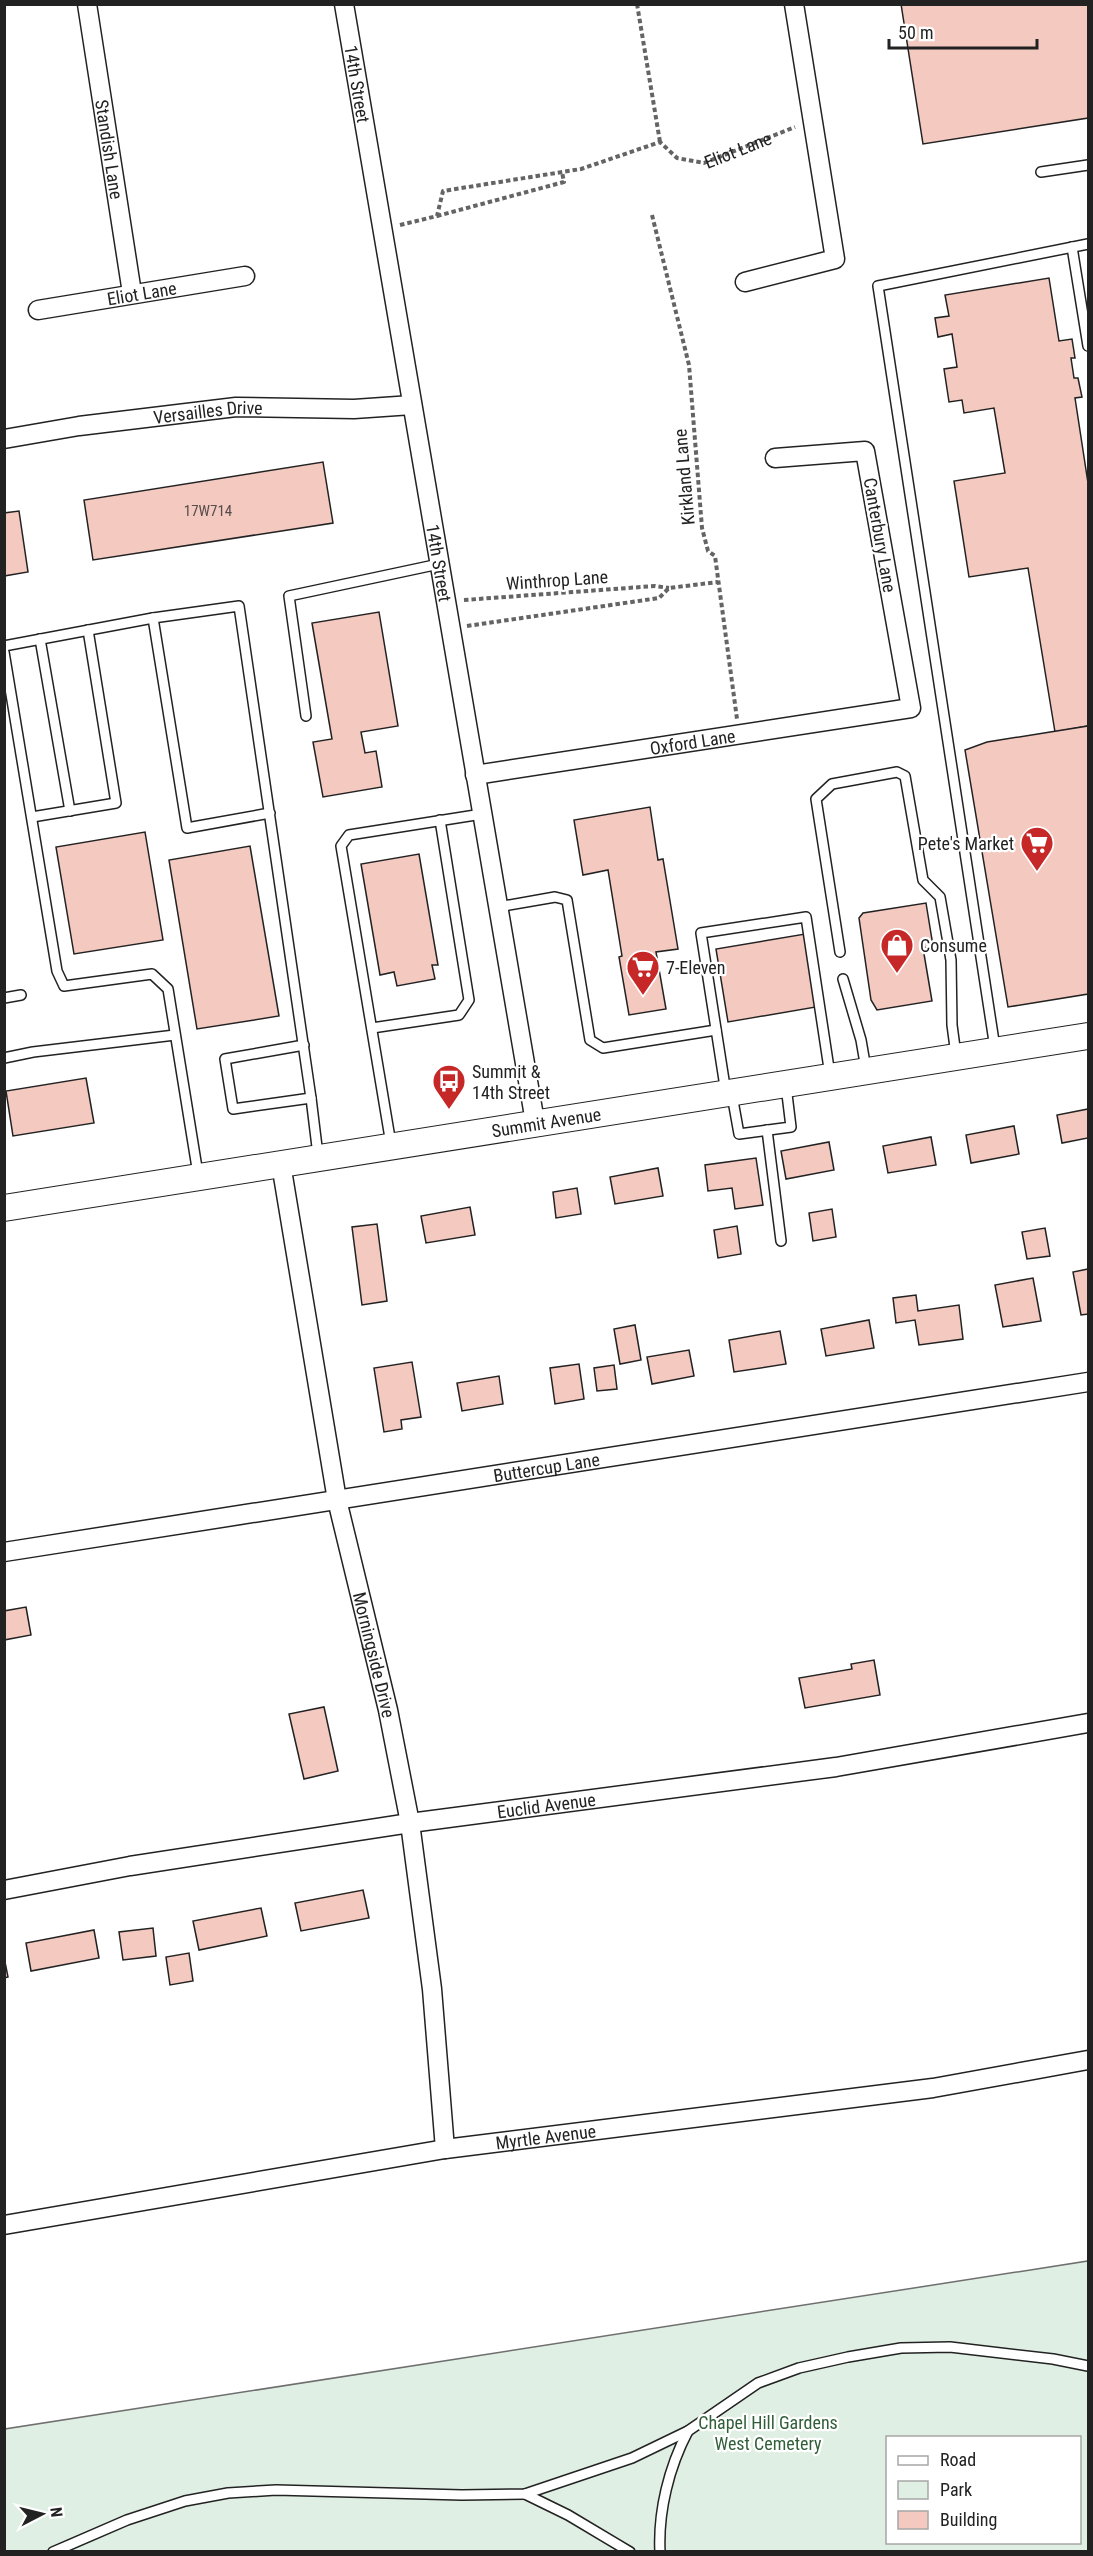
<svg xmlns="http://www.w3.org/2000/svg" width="1093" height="2556" viewBox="0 0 1093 2556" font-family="'Roboto Condensed',sans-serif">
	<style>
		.green { fill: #e0efe3; stroke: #6f6f6f; stroke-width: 1.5; fill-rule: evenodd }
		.building { fill: #f3c9c0; stroke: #222; stroke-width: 1.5 }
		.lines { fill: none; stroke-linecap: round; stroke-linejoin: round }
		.service-casing { stroke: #222; stroke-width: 12 }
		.minor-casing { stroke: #222; stroke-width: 21 }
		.secondary-casing { stroke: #222; stroke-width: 28 }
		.path { stroke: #646464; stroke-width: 4; stroke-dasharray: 4.5 3; stroke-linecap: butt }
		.service { stroke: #fff; stroke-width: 9 }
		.minor { stroke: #fff; stroke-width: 18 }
		.secondary { stroke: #fff; stroke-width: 26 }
		.labels { text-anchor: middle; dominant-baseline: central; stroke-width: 4.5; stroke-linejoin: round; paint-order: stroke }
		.number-label { font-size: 15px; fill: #564c4a }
		.street-label { font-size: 18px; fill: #222; stroke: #fff }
		.poi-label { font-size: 18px; fill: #222; stroke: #fff; text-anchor: start }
		.park-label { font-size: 18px; fill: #2f5e38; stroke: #fff }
	</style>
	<rect width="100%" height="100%" fill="#fff"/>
	<path class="green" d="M1088,2261V2551L5,2552V2429ZM888,2438H1080V2542H888Z"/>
	<g class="building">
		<path d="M901,4H1088V118L923,144Z"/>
		<path d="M1049,278L1059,341L1072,339L1075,358H1071L1074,378H1078L1082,397L1075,398L1088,483V726L1055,732L1028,568L969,577L954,481L1005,473L994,408L964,413L962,400L949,402L944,369L957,367L952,334L938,337L935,318L949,316L945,295Z"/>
		<path d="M323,462L333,523L93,560L84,500Z"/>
		<path d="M19,511L28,572L4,576V513Z"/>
		<path d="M379,612L398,726L361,732L365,753L376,751L382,787L323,797L313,742L332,739L312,623Z"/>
		<path d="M1088,726V994L1008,1007L965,750L987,742Z"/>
		<path d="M650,807L658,860L663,859L678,949L656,952L666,1009L629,1015L619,957L622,956L608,870L583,875L574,820Z"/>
		<path d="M145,832L163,940L74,954L56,847Z"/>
		<path d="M250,846L279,1016L197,1029L169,860Z"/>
		<path d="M419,854L438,965H432L435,979L397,986L394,972L380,975L361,864Z"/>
		<path d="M926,903L933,946L923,948L932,1001L877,1010L871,1000L859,918L863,913Z"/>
		<path d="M805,934L816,1007L728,1022L716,949Z"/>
		<path d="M86,1078L94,1123L13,1136L6,1091Z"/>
		<path d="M1088,1109V1138L1062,1143L1057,1115Z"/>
		<path d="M1014,1126L1019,1154L971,1163L966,1135Z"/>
		<path d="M931,1137L936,1165L888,1173L883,1146Z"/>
		<path d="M829,1142L834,1170L786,1179L781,1151Z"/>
		<path d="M756,1158L763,1205L735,1209L732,1188L708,1191L705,1165Z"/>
		<path d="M658,1168L663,1196L615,1204L610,1177Z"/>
		<path d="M577,1188L581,1214L556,1218L553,1192Z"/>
		<path d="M470,1207L475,1235L426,1243L421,1216Z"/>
		<path d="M832,1209L836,1237L813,1241L809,1213Z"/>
		<path d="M377,1224L387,1301L362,1305L352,1227Z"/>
		<path d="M737,1226L741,1254L718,1258L714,1230Z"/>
		<path d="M1045,1228L1050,1256L1027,1259L1022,1232Z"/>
		<path d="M1088,1269V1314L1081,1315L1073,1272Z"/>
		<path d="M1033,1278L1041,1321L1003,1327L995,1285Z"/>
		<path d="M916,1295L918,1311L959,1305L963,1339L919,1345L915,1320L896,1323L893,1298Z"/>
		<path d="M869,1320L874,1348L826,1356L821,1329Z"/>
		<path d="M635,1325L641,1360L620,1364L614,1329Z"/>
		<path d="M780,1331L786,1364L734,1372L729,1340Z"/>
		<path d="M689,1350L694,1376L652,1384L647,1357Z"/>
		<path d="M412,1362L421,1417L401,1420L402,1429L384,1432L374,1368Z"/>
		<path d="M579,1364L584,1399L555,1404L550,1368Z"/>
		<path d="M614,1365L617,1389L597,1391L594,1368Z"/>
		<path d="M499,1376L503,1404L462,1411L457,1383Z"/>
		<path d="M26,1607L31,1635L4,1640V1611Z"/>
		<path d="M874,1660L880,1695L805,1708L799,1678L852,1669L851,1664Z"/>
		<path d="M324,1707L338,1771L304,1779L289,1714Z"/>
		<path d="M363,1890L369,1918L301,1931L295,1903Z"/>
		<path d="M261,1908L267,1936L199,1950L193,1921Z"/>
		<path d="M153,1928L156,1956L123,1960L119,1932Z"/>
		<path d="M94,1930L99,1958L31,1971L26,1943Z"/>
		<path d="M189,1953L193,1981L170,1985L166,1957Z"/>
		<path d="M4,1957L8,1977L4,1978Z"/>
	</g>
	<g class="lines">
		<defs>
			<g id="service">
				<path d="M1041,172L1088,165"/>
				<path d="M1072,247L1088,346"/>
				<path d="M40,639L70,811"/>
				<path d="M4,646L153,618"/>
				<path d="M4,652L57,971L64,986L152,974L168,989L198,1174"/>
				<path d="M306,716L289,596L439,564"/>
				<path d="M270,813L187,828L153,618L239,606L311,1098L318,1155"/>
				<path d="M32,817L116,803L88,630"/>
				<path d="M498,907L555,897L567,900L590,1040L603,1048L716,1030"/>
				<path d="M840,952L816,799L832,784L897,772L905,776L923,880L940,897L951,960L952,1025L956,1055"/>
				<path d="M843,979L861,1040L866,1069"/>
				<path d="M4,998L21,995"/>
				<path d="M372,1028L459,1015L469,1000L440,820"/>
				<path d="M304,1045L225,1059L233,1109L311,1098"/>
				<path d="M995,1048L878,286L1088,244"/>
				<path d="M4,1058L33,1052L175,1035"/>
				<path d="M726,1093L701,933L806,917L830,1075"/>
				<path d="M732,1095L739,1134L791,1127L786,1086"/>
				<path d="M767,1130L781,1241"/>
				<path d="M391,1144L341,846L349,835L482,814"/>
				<path d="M525,2494L568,2515L630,2552"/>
				<path d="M53,2552L127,2520L185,2501L228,2493L276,2490L462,2495L525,2494L632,2458L688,2431L758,2383L799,2368L848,2357L901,2348L950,2347L1053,2359L1088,2366"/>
				<path d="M660,2552C658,2511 669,2467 688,2431"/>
			</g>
			<g id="minor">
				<path id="s2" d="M87,4L132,293"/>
				<path id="s3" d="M344,4L535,1122"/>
				<path d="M745,282L835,259L794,4"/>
				<path id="s4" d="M38,310L245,276"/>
				<path id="s5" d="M4,439L79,426L236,407L354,409L412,405"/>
				<path id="s6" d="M475,775L911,708L865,451L775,458"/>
				<path id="s7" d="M281,1164L337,1500L388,1710L410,1823L432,1989L445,2149"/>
				<path id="s8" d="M4,1552L1088,1382"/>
				<path id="s9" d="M4,1890L130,1866L410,1823L836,1767L1088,1723"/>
				<path id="s10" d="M4,2225L445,2149L933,2088L1088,2060"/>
			</g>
			<g id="secondary">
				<path id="s11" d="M4,1208L1088,1036"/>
			</g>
		</defs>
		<use href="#service" class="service-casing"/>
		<use href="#minor" class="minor-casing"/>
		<use href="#secondary" class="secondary-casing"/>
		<g class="path">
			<path d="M637,4L660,142"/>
			<path d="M652,215L689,365L702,528L708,551L715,556L737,719"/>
			<path d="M437,216L564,182L562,172"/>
			<path id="s1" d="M400,225L437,216L443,191L581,169L660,142L677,158L704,163L795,127"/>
			<path d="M464,600L655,586L669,588"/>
			<path d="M467,626L659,598L669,588L718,582"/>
		</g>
		<use href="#service" class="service"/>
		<use href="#minor" class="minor"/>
		<use href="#secondary" class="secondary"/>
	</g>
	<defs>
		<symbol id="supermarket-pin" viewBox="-11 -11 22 30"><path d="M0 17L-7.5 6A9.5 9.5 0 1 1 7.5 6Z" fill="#c62828" stroke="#fff"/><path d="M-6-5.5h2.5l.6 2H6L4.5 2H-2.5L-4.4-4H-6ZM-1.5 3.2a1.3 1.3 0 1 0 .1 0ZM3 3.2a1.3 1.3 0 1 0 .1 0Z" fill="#fff"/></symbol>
		<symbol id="shop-pin" viewBox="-11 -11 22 30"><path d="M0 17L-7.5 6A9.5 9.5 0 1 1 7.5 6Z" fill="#c62828" stroke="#fff"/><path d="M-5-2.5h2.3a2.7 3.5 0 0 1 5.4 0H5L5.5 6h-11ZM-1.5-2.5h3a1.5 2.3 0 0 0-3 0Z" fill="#fff"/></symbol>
		<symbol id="bus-pin" viewBox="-11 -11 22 30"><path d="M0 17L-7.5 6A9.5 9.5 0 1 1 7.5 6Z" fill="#c62828" stroke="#fff"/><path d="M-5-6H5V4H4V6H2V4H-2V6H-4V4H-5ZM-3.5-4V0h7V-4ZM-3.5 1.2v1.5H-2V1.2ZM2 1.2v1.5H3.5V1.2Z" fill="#fff"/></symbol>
	</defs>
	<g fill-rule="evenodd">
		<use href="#supermarket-pin" x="1018" y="824" width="38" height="52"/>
		<use href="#shop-pin" x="878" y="926" width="38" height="52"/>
		<use href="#supermarket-pin" x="624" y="948" width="38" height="52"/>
		<use href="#bus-pin" x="430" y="1062" width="38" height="52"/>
	</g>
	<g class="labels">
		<g class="number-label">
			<text x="208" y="511">17W714</text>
		</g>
		<g class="street-label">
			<text stroke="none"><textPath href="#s3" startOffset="81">14th Street</textPath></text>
			<text stroke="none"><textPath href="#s1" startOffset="374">Eliot Lane</textPath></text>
			<text stroke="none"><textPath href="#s2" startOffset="147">Standish Lane</textPath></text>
			<text stroke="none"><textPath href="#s4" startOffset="105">Eliot Lane</textPath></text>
			<text stroke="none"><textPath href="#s5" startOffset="206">Versailles Drive</textPath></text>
			<text transform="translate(684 477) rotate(-95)">Kirkland Lane</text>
			<text transform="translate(880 535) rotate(80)">Canterbury Lane</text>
			<text stroke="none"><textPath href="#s3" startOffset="567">14th Street</textPath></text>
			<text transform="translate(557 580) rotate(-4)">Winthrop Lane</text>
			<text stroke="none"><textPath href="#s6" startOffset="220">Oxford Lane</textPath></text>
			<text stroke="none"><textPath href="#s11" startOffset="549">Summit Avenue</textPath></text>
			<text stroke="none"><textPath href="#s8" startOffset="549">Buttercup Lane</textPath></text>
			<text stroke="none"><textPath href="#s7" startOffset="500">Morningside Drive</textPath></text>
			<text stroke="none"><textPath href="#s9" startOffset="549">Euclid Avenue</textPath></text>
			<text stroke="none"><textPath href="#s10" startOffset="549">Myrtle Avenue</textPath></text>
		</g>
		<g class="poi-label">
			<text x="1014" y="843" text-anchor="end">Pete's Market</text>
			<text x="920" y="945">Consume</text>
			<text x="666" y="967">7-Eleven</text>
			<text x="472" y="1071">Summit &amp;<tspan x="472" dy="21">14th Street</tspan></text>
		</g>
		<g class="park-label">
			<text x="768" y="2422">Chapel Hill Gardens<tspan x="768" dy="21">West Cemetery</tspan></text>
		</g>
	</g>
	<rect width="1093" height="2556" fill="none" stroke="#222222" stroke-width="12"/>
	<rect x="886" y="2436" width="195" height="108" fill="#ffffff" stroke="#a7a7a7" stroke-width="1.5"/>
	<rect x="898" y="2456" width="30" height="9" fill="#ffffff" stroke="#a7a7a7" stroke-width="1.5"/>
	<text x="940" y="2466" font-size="18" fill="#222222">Road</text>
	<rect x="898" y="2481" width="30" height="18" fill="#e0efe3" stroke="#a7a7a7" stroke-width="1.5"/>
	<text x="940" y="2496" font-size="18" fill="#222222">Park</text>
	<rect x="898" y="2511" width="30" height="18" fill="#f3c9c0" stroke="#a7a7a7" stroke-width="1.5"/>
	<text x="940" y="2526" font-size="18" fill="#222222">Building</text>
	<g transform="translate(42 2514) rotate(83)" stroke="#ffffff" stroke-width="4.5" paint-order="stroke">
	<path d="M0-4.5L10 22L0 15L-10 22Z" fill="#222222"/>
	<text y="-9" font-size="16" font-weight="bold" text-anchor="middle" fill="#222222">N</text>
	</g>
	<path d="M889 39v9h148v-9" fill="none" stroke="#222222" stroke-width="3"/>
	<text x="898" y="39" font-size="18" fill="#222222" stroke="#ffffff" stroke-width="4.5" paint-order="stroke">50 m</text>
</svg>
